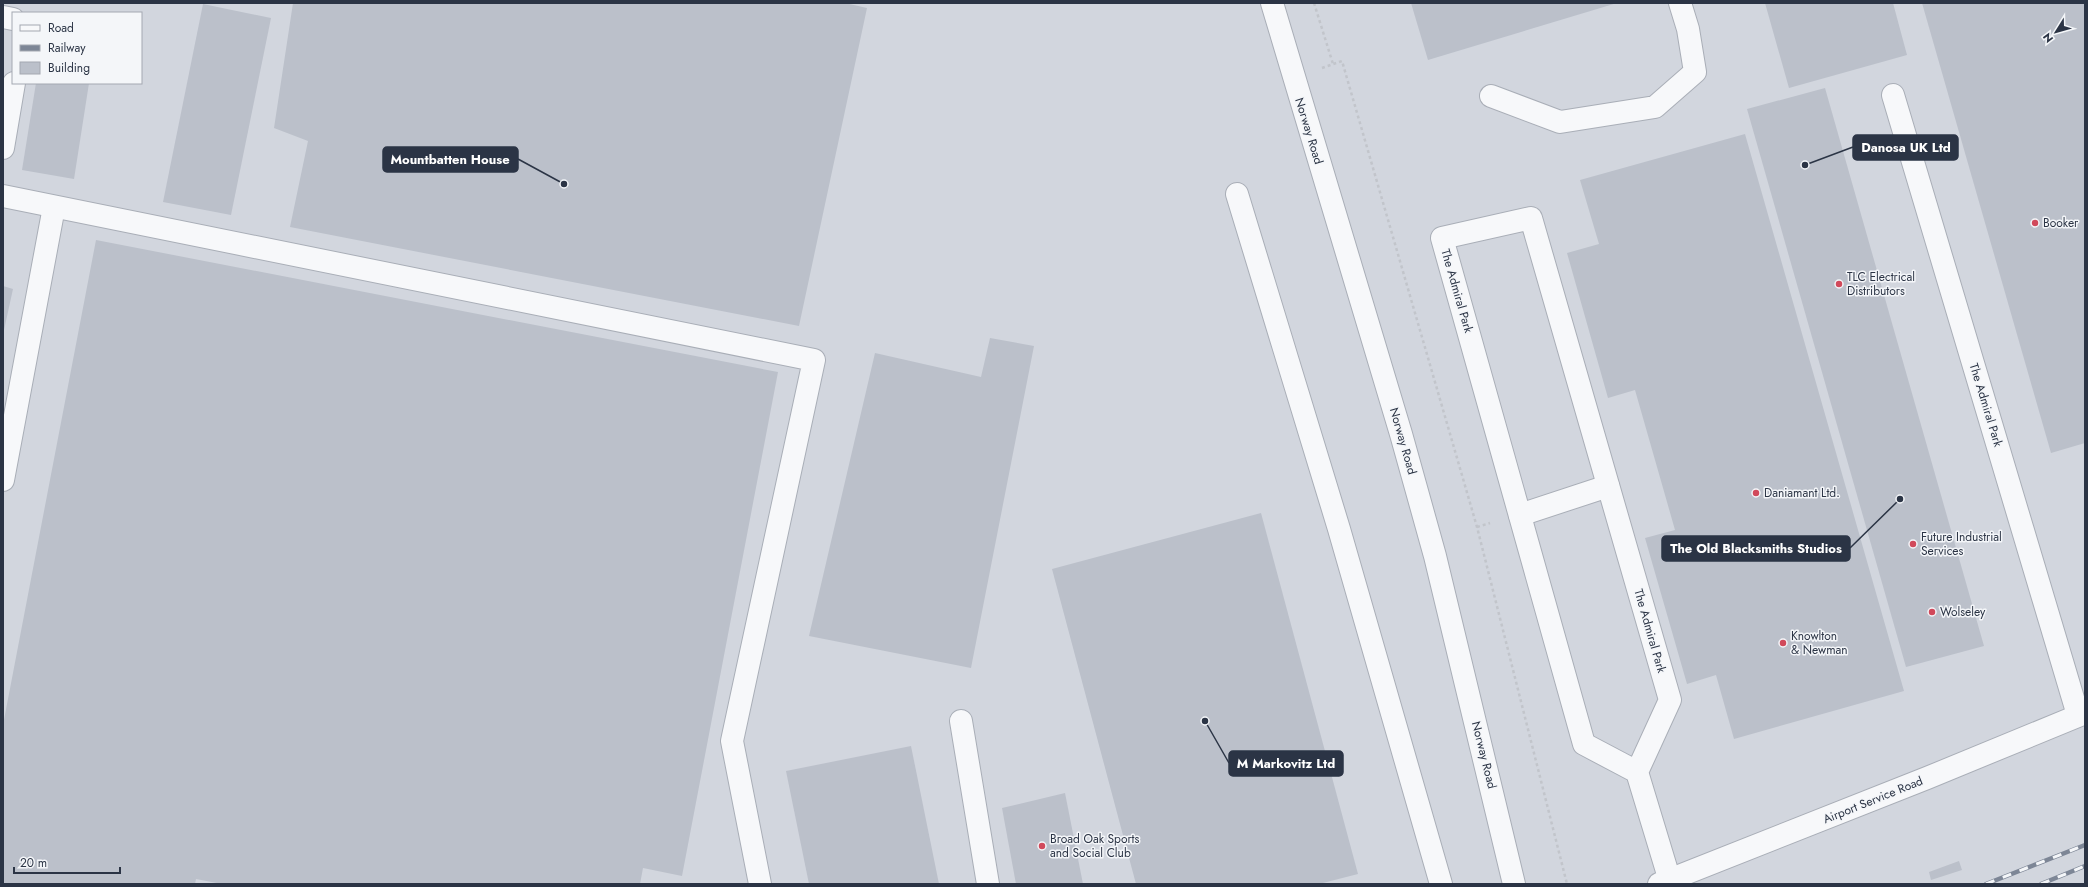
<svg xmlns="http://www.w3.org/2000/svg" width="2088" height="887" viewBox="0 0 2088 887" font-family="Jost,sans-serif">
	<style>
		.built { fill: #d2d6de; fill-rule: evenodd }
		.building { fill: #bbc0ca }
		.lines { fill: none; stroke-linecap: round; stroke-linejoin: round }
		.minor-casing { stroke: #a9aeb7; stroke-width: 24 }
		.path { stroke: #c2c5cb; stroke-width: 2.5; stroke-dasharray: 3 3; stroke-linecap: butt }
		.minor { stroke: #f7f8fa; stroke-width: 22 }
		.rail-casing { stroke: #7d8696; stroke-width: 4.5 }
		.rail { stroke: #f4f6f9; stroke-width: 3; stroke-dasharray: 9; stroke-linecap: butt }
		.poi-dot { fill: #d1495b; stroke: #f4f6f9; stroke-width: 1.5 }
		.labels { text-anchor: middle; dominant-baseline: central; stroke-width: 3; stroke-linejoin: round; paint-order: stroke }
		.street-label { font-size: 12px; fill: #2b3445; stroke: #f4f6f9 }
		.poi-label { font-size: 12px; fill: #2b3445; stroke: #f4f6f9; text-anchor: start }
		.leader { fill: none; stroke: #2b3445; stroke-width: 1.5 }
		.callout-dot { fill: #2b3445; stroke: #f4f6f9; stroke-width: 1.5 }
		.callout { fill: #2b3445; stroke: #2b3445; stroke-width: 1.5 }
		.callout-label { font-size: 13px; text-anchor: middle; font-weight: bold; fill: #fff }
	</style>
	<rect width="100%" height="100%" fill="#e4e7ec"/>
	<path class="built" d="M3,3H2085V884H3ZM13,13H141V83H13Z"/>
	<g class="building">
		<path d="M293,3H845L867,8L799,326L290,227L308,141L274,128Z"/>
		<path d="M1411,3H1617L1428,60Z"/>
		<path d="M1765,3H1893L1907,55L1789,88Z"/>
		<path d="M1922,3H2085V443L2051,453Z"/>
		<path d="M203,4L271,18L231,215L163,202Z"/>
		<path d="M36,83H89L74,179L22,170Z"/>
		<path d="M1825,88L1984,646L1906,667L1747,109Z"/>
		<path d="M1745,134L1904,691L1734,739L1716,675L1687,684L1645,538L1675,530L1635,390L1608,398L1567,253L1599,244L1580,180Z"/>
		<path d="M96,240L778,372L682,876L643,868L640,884H222L196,879L195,884H3V725Z"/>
		<path d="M3,286L13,289L4,330H3Z"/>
		<path d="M990,338L1034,346L971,668L809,636L875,353L981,377Z"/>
		<path d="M1261,513L1358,874L1319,884H1136L1052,569Z"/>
		<path d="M911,746L939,884H809L786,771Z"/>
		<path d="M1065,793L1083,884H1016L1002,808Z"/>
		<path d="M1959,861L1962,870L1931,880L1929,872Z"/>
	</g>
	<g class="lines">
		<defs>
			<g id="minor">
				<path d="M1272,3L1401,434L1435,556L1514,884"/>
				<path d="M3,17L13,19"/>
				<path d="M1893,95L2078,715"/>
				<path d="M1491,96L1560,122L1655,107L1695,72L1688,29L1680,3"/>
				<path d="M3,148L14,83"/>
				<path d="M1237,194L1339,529L1441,884"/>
				<path d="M3,196L814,360L732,741L760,884"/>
				<path d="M3,480L54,207"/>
				<path d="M1520,515L1608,486"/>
				<path d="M961,721L988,884"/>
				<path d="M1637,772L1670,700L1531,218L1442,238L1584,744L1637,772L1670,881"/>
				<path d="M1659,884L1927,778L2085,713"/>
			</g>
		</defs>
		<use href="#minor" class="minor-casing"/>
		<g class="path">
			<path d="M1314,3L1333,64"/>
			<path d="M1322,68L1342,61L1477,527L1567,884"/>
			<path d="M1477,527L1490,523"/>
		</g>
		<use href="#minor" class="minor"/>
		<defs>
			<g id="rail">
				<path d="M1986,884L2085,845"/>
				<path d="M2041,884L2085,866"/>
			</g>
		</defs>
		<use href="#rail" class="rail-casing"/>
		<use href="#rail" class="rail"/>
	</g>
	<g class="poi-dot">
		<circle cx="2035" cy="223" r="4"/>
		<circle cx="1839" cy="284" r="4"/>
		<circle cx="1756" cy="493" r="4"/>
		<circle cx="1913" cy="544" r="4"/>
		<circle cx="1932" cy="612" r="4"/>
		<circle cx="1783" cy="643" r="4"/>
		<circle cx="1042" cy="846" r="4"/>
	</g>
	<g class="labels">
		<g class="street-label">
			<text transform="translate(1309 131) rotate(73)">Norway Road</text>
			<text transform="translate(1457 291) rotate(74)">The Admiral Park</text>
			<text transform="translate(1986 405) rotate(73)">The Admiral Park</text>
			<text transform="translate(1403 441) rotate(74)">Norway Road</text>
			<text transform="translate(1650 631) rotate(74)">The Admiral Park</text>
			<text transform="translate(1484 755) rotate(76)">Norway Road</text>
			<text transform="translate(1873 800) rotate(-22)">Airport Service Road</text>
		</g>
		<g class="poi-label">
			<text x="2043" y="223">Booker</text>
			<text x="1847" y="277">TLC Electrical<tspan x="1847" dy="14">Distributors</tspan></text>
			<text x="1764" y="493">Daniamant Ltd.</text>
			<text x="1921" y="537">Future Industrial<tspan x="1921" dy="14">Services</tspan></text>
			<text x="1940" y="612">Wolseley</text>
			<text x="1791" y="636">Knowlton<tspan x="1791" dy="14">&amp; Newman</tspan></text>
			<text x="1050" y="839">Broad Oak Sports<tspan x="1050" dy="14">and Social Club</tspan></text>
		</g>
	</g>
	<path class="leader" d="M1805 165L1853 147M564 184L518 159M1900 499L1850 548M1205 721L1229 763"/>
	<g class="callout-dot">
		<circle cx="1805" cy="165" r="4"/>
		<circle cx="564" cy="184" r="4"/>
		<circle cx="1900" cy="499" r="4"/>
		<circle cx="1205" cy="721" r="4"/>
	</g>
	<g class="callout">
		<rect x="1853" y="135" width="105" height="25" rx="4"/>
		<rect x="383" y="147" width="135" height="25" rx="4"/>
		<rect x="1662" y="536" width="188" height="25" rx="4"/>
		<rect x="1229" y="751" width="114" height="25" rx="4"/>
	</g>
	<g class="callout-label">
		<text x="1906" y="152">Danosa UK Ltd</text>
		<text x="450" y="164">Mountbatten House</text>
		<text x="1756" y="553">The Old Blacksmiths Studios</text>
		<text x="1286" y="768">M Markovitz Ltd</text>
	</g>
	<rect width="2088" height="887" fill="none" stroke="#2b3445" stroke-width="8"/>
	<rect x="12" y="12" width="130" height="72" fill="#f4f6f9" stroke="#a4a8b1"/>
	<rect x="20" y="25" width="20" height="6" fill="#f7f8fa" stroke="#a4a8b1"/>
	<text x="48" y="32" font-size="12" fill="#2b3445">Road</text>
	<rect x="20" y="45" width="20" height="6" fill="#7d8696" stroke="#a4a8b1"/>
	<text x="48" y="52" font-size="12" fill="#2b3445">Railway</text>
	<rect x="20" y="62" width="20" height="12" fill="#bbc0ca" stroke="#a4a8b1"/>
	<text x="48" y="72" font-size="12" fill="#2b3445">Building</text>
	<g transform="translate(2056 32) rotate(233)" stroke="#f4f6f9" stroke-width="3" paint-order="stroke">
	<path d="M0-3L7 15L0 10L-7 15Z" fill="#2b3445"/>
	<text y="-6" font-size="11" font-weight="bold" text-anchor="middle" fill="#2b3445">N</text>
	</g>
	<path d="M14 867v6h106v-6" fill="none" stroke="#2b3445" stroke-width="2"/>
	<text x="20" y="867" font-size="12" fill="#2b3445" stroke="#f4f6f9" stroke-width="3" paint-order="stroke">20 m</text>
</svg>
